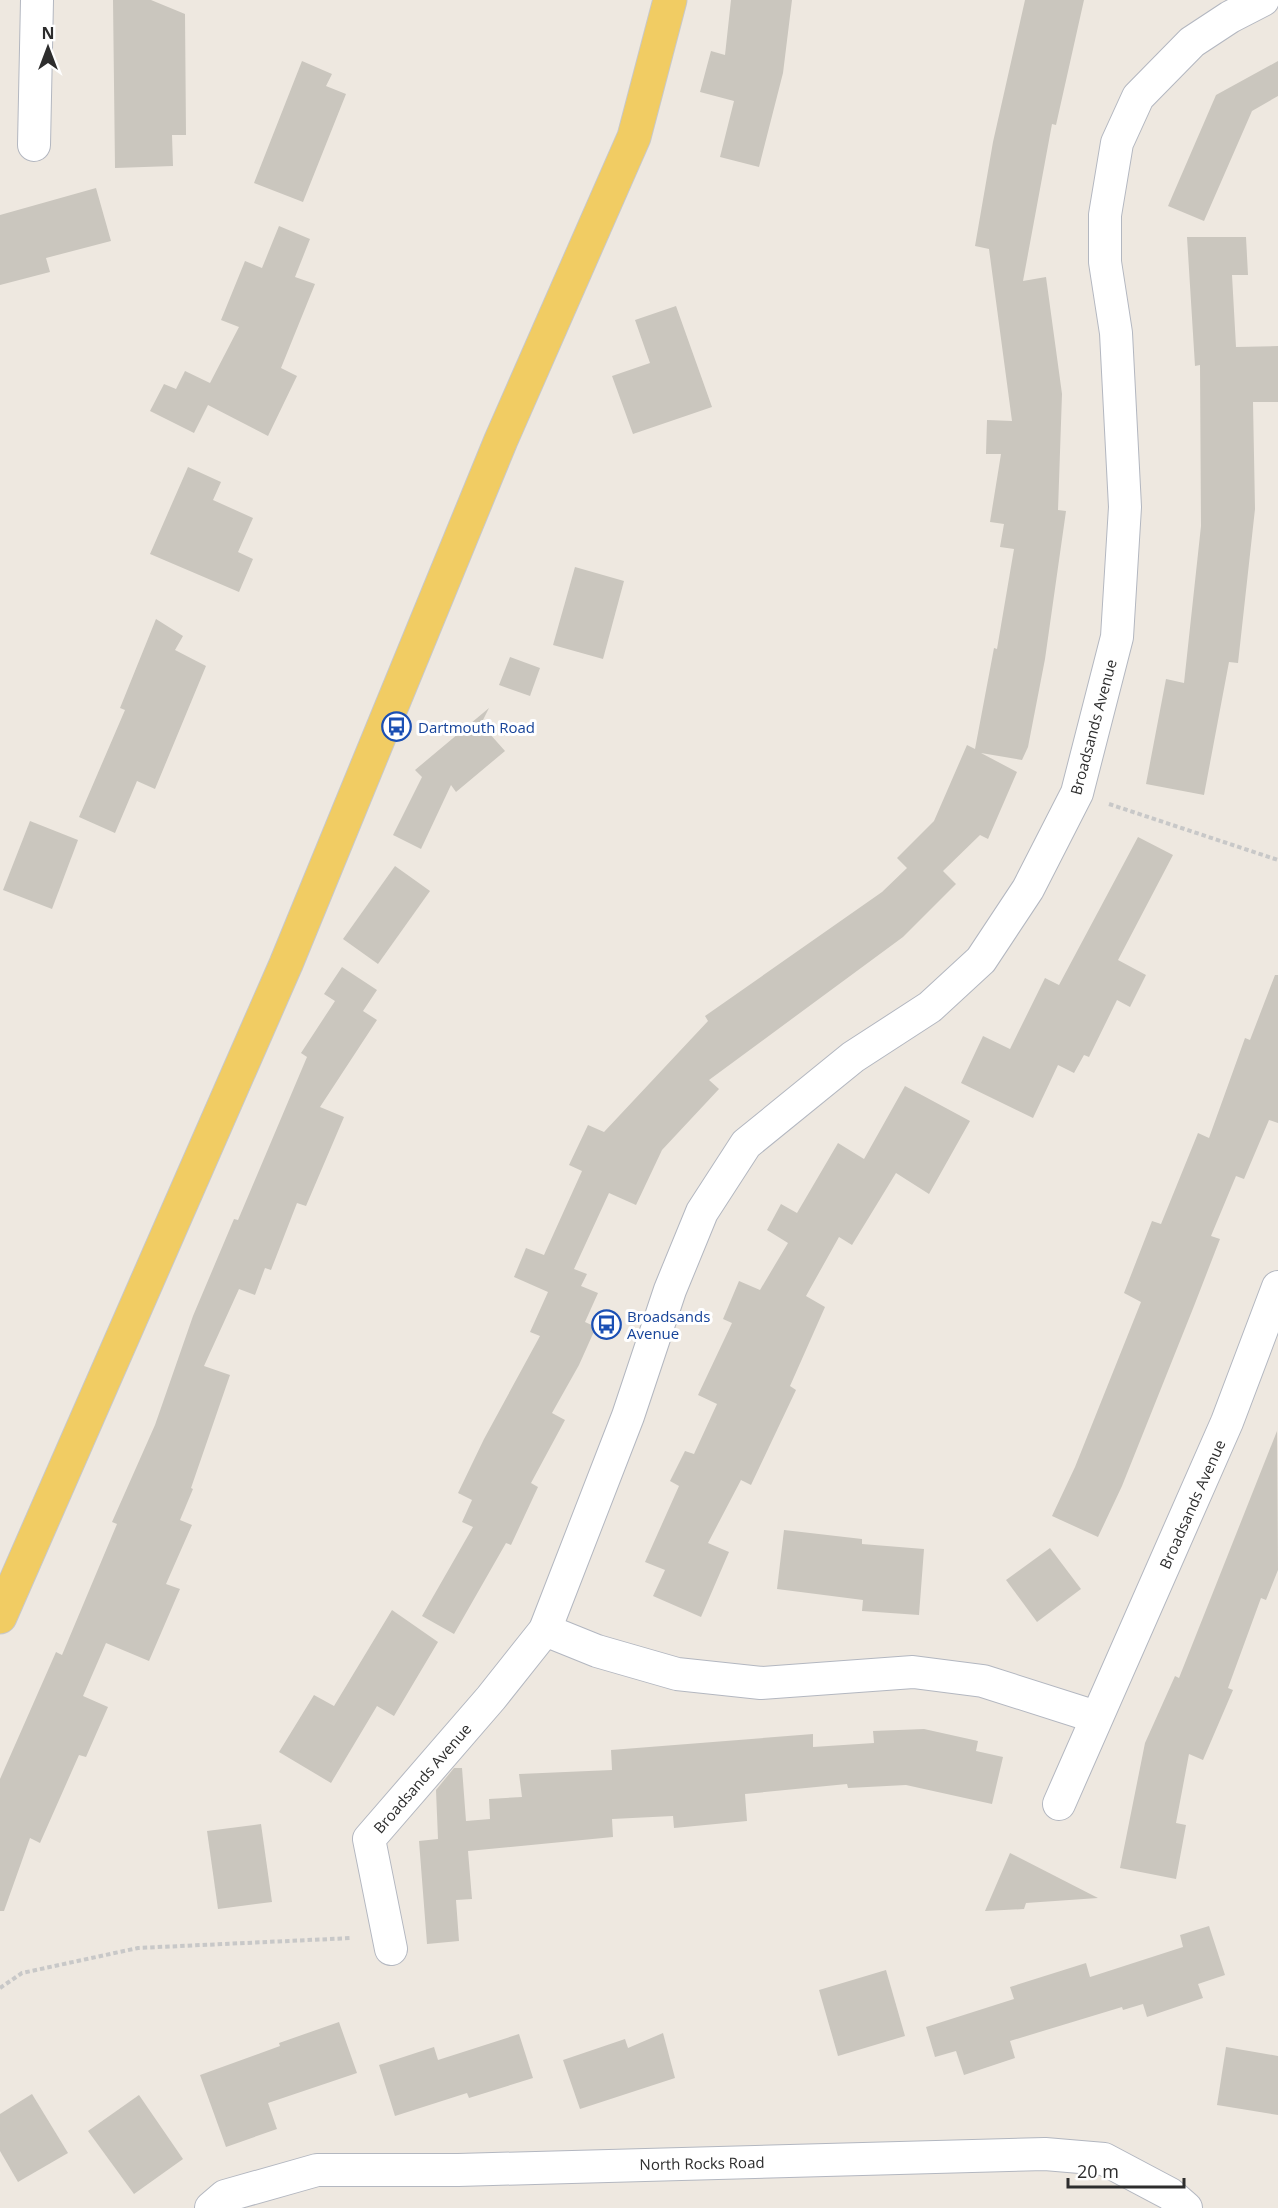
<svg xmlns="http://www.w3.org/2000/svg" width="1278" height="2208" viewBox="0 0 1278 2208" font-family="'Open Sans',sans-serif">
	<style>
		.building { fill: #cac6be }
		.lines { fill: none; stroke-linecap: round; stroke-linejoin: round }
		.street-casing { stroke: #b3b7c0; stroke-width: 34 }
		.primary-casing { stroke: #c8c8c8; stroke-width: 35 }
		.path { stroke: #c8c8c8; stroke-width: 4; stroke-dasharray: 4.5 3; stroke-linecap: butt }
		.street { stroke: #fff; stroke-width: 32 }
		.primary { stroke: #f1cc63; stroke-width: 33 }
		.labels { text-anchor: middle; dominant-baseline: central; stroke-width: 6; stroke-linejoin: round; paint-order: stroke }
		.transit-label { font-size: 15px; fill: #164399; stroke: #fff; text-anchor: start }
		.street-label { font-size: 15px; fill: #2d2d2d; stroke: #fff }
	</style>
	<rect width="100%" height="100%" fill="#eee8e0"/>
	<g class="building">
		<path d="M113,0H151L185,14L186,135H172L173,166L115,168Z"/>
		<path d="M731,0H792L783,73L759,167L720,157L734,101L700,92L711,51L725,55Z"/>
		<path d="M1025,0H1084L1056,125L1052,124L1023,281L1046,277L1062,394L1058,510L1066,511L1045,659L1028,747L1022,760L981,753L1017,772L988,839L980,835L943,871L956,884L903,937L709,1080L719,1089L662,1150L636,1205L609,1193L574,1269L587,1274L581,1286L598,1293L585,1322L596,1327L579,1365L552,1413L565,1420L531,1483L538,1487L511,1545L506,1543L454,1634L422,1616L473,1527L462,1522L472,1500L458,1493L484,1439L540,1336L530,1332L548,1292L514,1277L526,1248L544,1255L582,1171L569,1165L588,1125L604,1132L708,1021L705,1016L882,892L907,868L897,858L934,821L967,745L975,749L994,648L997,649L1014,549L1000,547L1004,524L990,522L1001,454H986L987,420L1012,421L989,249L975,246L993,142Z"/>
		<path d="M302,61L332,74L326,86L346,94L303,202L254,183Z"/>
		<path d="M1278,61V96L1252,111L1204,221L1168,206L1216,95Z"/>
		<path d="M96,188L111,241L46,258L50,272L0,285V215Z"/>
		<path d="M279,226L310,239L295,277L315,284L281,368L297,376L268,436L208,405L194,433L150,411L164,384L176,389L185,371L210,383L239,327L221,320L245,261L262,268Z"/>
		<path d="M1187,237H1246L1248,275H1232L1236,347L1278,346V402H1253L1255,509L1238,663L1229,662L1204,795L1146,784L1166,679L1184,683L1201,526L1200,365L1195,366Z"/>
		<path d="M676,306L712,407L633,434L612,376L650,363L635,320Z"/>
		<path d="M188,467L221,482L213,500L253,518L238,552L253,559L239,592L150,554Z"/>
		<path d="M575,567L624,581L603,659L553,645Z"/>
		<path d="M156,619L183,636L175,650L206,666L155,789L137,781L115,833L79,817L125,710L120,708Z"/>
		<path d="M510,657L540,668L530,696L499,685Z"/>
		<path d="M489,708L481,724L505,751L456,792L451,785L421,849L393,835L422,777L415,770Z"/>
		<path d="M30,821L78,840L52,909L3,890Z"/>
		<path d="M1138,837L1173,855L1118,960L1146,975L1130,1007L1117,1000L1089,1057L1084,1055L1074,1073L1058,1065L1033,1118L961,1083L983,1036L1010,1049L1045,978L1059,985Z"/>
		<path d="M395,866L430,891L378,964L343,939Z"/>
		<path d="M342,967L377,990L363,1011L377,1020L320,1107L344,1117L306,1206L297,1203L271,1270L265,1268L255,1295L239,1289L204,1366L230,1375L191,1488L193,1489L180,1520L192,1525L166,1584L180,1589L149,1661L106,1643L83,1696L108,1707L86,1757L79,1755L40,1843L30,1838L4,1911H0V1779L56,1652L62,1655L117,1524L112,1522L155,1425L193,1316L234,1219L238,1220L307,1057L301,1053L335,1001L324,994Z"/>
		<path d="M1275,975H1278V1123L1269,1120L1244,1179L1236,1176L1211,1236L1220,1239L1194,1306L1122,1486L1098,1537L1052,1516L1075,1467L1141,1302L1124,1293L1152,1221L1161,1224L1198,1133L1209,1138L1245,1038L1250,1040Z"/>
		<path d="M905,1086L970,1121L929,1194L896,1173L852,1245L839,1237L806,1296L825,1307L790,1386L796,1390L751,1485L741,1480L708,1543L729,1552L701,1617L653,1596L665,1570L645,1562L679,1486L670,1481L685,1451L694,1454L717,1404L698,1395L732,1323L723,1319L739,1281L760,1290L788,1243L767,1230L781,1204L797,1213L838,1143L864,1159Z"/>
		<path d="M1277,1431L1278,1570L1266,1600L1261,1598L1228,1688L1233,1690L1203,1760L1189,1754L1176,1823L1186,1825L1176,1879L1120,1868L1145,1743L1175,1676L1179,1678Z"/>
		<path d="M784,1530L862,1539V1544L924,1549L919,1615L862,1611L863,1600L777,1589Z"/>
		<path d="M1050,1548L1081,1589L1037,1622L1006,1580Z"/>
		<path d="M392,1610L438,1642L394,1716L377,1706L331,1783L279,1752L314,1695L334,1706Z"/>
		<path d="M924,1729L978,1741L976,1751L1003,1757L992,1804L906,1785L848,1788L847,1784L745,1794L747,1821L674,1828L673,1816L612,1819L613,1837L468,1851L472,1899L456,1900L459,1941L427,1944L419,1841L438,1839L436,1790L454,1768H462L466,1821L490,1819L489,1799L522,1797L519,1774L612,1770L611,1750L813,1734V1747L874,1743L873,1731Z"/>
		<path d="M261,1824L272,1902L218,1909L207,1831Z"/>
		<path d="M1010,1853L1098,1898L1026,1903L1024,1909L985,1911Z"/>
		<path d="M1209,1926L1225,1975L1198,1984L1203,1998L1147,2017L1143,2004L1123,2010L1122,2007L1010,2041L1015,2058L964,2075L956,2051L935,2057L926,2027L1014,1999L1010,1987L1086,1963L1090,1977L1183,1947L1180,1935Z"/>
		<path d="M886,1970L905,2036L838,2056L819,1990Z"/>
		<path d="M339,2022L357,2073L268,2103L277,2129L226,2147L200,2075L280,2046L279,2043Z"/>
		<path d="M663,2033L675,2078L580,2109L563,2060L625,2039L628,2048Z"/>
		<path d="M519,2034L533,2078L469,2098L467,2093L395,2116L379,2065L434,2047L438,2060Z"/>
		<path d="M1226,2047L1278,2056V2115L1217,2105Z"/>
		<path d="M32,2094L68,2153L18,2182L0,2151V2114Z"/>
		<path d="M139,2095L183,2159L134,2194L88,2131Z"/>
	</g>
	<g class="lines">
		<defs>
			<g id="street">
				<path d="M34,145L37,0"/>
				<path d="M545,1630L597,1651L677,1674L761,1683L913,1672L983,1681L1096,1717"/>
				<path d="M1059,1804L1227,1422L1278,1287"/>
				<path d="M391,1949L369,1839L491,1698L545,1630L628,1416L670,1290L702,1212L746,1144L853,1057L930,1007L981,960L1028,889L1077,793L1117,637L1125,507L1116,333L1105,262V215L1117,143L1138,97L1192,42L1230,17L1263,0"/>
				<path d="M211,2208L225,2196L317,2170H458L1045,2154L1104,2159L1170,2194L1186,2208"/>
			</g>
			<path id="primary" d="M0,1617L286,964L501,440L634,137L670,0"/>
		</defs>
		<use href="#street" class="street-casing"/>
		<use href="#primary" class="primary-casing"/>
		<g class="path">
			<path d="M1109,804L1278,860"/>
			<path d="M0,1988L22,1973L138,1948L352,1938"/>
		</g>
		<use href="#street" class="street"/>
		<use href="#primary" class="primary"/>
	</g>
	<defs>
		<symbol id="bus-ring" viewBox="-11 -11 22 22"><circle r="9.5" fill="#fff" stroke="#1a4fb4" stroke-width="1.5"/><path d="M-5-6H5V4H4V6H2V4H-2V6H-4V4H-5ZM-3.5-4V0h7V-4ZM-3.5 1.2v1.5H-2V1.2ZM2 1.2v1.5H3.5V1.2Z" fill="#1a4fb4"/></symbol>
	</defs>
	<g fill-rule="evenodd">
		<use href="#bus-ring" x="380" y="710" width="33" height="33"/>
		<use href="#bus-ring" x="590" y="1308" width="33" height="33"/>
	</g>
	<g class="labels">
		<g class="transit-label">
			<text x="418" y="727">Dartmouth Road</text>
			<text x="627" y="1316">Broadsands<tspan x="627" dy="17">Avenue</tspan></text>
		</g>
		<g class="street-label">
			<text transform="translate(1093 727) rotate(-75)">Broadsands Avenue</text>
			<text transform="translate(1192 1504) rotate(-66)">Broadsands Avenue</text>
			<text transform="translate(422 1778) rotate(-49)">Broadsands Avenue</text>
			<text transform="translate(702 2163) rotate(-1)">North Rocks Road</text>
		</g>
	</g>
	<g transform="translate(48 48)" stroke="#ffffff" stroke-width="4.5" paint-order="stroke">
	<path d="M0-4.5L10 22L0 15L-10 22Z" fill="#2d2d2d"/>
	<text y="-9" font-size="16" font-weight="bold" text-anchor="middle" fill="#2d2d2d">N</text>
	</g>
	<path d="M1068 2178v9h116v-9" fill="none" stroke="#2d2d2d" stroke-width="3"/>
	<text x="1077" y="2178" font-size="18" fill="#2d2d2d" stroke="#ffffff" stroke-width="4.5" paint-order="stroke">20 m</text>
</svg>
